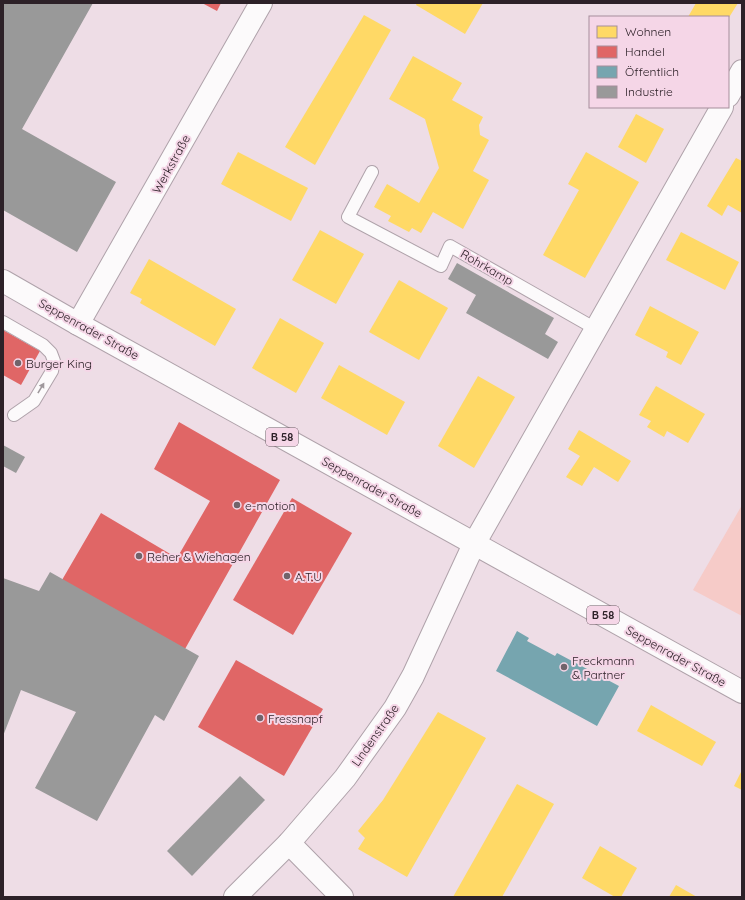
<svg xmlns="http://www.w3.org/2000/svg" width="745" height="900" viewBox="0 0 745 900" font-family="Quicksand,sans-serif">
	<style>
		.green { fill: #f6cbc8 }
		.homes { fill: #ffd966 }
		.shops { fill: #e06666 }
		.public { fill: #76a5af }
		.industry { fill: #999 }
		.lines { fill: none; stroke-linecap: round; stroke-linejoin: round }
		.service-casing { stroke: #afa2aa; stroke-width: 14 }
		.minor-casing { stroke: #afa2aa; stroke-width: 24 }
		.primary-casing { stroke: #afa2aa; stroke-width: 24 }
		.service { stroke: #fcfafb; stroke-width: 12 }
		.minor { stroke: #fcfafb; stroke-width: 22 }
		.primary { stroke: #fcfafb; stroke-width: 22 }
		.oneway { fill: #9f989c }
		.poi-dot { fill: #71636a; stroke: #f5d6e7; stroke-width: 1.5 }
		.labels { text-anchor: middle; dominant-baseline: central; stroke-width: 4; stroke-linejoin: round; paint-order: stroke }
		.shield { fill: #f5d6e7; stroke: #695761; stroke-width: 1 }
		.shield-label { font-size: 11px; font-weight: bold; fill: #2d2128 }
		.street-label { font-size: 12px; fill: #2d2128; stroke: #f5d6e7 }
		.poi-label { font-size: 12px; fill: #2d2128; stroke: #f5d6e7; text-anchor: start }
	</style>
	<rect width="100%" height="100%" fill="#eedde6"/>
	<path class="green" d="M742,505V616L693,590Z"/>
	<g class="homes">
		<path d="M417,3H483L465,34L416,5Z"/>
		<path d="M696,3H738L728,19V17H688Z"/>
		<path d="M364,15L391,30L315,165L285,147Z"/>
		<path d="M413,56L462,83L452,100L483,117L479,125L480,135L489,140L473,171L489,180L463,229L433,212L421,233L412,228L409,232L388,221L391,216L374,207L387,184L419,203L439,168L425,119L389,99Z"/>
		<path d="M636,114L664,129L646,163L618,147Z"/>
		<path d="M238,152L308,188L291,221L221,184Z"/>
		<path d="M586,152L639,182L585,278L543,255L579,190L568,184Z"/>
		<path d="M736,158L742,161V213L728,205L722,216L707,206Z"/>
		<path d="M320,230L364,254L336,304L292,280Z"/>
		<path d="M681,232L739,262L725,290L666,260Z"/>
		<path d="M149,259L236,309L215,346L140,303L142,299L130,293Z"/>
		<path d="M399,280L448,308L419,360L369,332Z"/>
		<path d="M650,306L699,332L681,365L666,357L668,352L635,335Z"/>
		<path d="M280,318L324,343L296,393L252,368Z"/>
		<path d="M339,365L405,402L387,435L321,398Z"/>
		<path d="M478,376L515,397L474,468L438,446Z"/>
		<path d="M656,386L705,414L688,443L667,431L664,437L647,427L651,421L639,415Z"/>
		<path d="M579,430L631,461L618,482L594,467L582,486L566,477L580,456L568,449Z"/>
		<path d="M651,705L716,742L702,766L637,731Z"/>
		<path d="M438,712L486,738L407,877L358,849L365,838L358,831L383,800Z"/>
		<path d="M742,770V790L734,786Z"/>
		<path d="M517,784L554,804L502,897H453Z"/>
		<path d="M600,846L637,868L621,897H615L582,878Z"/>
		<path d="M676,885L697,897H669Z"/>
	</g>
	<g class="shops">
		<path d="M202,3H221L217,11Z"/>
		<path d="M3,330L40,351L21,385L3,375Z"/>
		<path d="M179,422L280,480L185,649L62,580L101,513L177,558L210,501L154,469Z"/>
		<path d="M292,498L352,533L293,635L233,600Z"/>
		<path d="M236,660L323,709L284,776L198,727Z"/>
	</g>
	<path class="public" d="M517,631L529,638L527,641L555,656L557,653L619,686L597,726L496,671Z"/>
	<g class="industry">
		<path d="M3,3H93L22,129L116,182L77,252L3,210Z"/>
		<path d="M457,263L554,318L545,334L558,342L548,359L466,313L476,295L448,279Z"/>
		<path d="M3,445L25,457L16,473L3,466Z"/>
		<path d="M50,572L199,656L164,721L155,715L97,821L35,788L76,712L21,690L3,736V578L39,591Z"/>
		<path d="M240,776L265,800L192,876L167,851Z"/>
	</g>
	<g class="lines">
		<defs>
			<g id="service">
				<path d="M372,172L348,217L441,266L450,246L596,329"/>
				<path d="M3,322L43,345L51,353L54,361L52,371L34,401L14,415"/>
			</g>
			<g id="minor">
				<path d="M728,96L742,71"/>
				<path d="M78,324L261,3"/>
				<path d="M289,843L342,897"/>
				<path d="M235,897L289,843L345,778L395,708L413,676L474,544L722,107"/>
			</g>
			<path id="primary" d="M3,281L78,324L742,692"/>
		</defs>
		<use href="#service" class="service-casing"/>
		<use href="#minor" class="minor-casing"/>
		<use href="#primary" class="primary-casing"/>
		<use href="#service" class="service"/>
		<use href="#minor" class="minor"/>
		<use href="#primary" class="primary"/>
	</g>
	<defs><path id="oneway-solid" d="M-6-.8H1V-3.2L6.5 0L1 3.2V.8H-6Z"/></defs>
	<use class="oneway" href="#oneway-solid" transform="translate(41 388) rotate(-59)"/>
	<g class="poi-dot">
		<circle cx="18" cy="363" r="4"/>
		<circle cx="237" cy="505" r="4"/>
		<circle cx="139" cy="556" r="4"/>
		<circle cx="287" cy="576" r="4"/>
		<circle cx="564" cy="667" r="4"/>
		<circle cx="260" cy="718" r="4"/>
	</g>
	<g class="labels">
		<g class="shield">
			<rect x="266" y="428" width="32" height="18" rx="3"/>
			<rect x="587" y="606" width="32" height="18" rx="3"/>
		</g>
		<g class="shield-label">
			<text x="282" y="437">B 58</text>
			<text x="603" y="615">B 58</text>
		</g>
		<g class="street-label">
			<text transform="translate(171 164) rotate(-61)">Werkstraße</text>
			<text transform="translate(487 267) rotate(30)">Rohrkamp</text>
			<text transform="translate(89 329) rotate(29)">Seppenrader Straße</text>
			<text transform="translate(372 487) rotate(29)">Seppenrader Straße</text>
			<text transform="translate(676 656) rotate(29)">Seppenrader Straße</text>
			<text transform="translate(375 735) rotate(-55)">Lindenstraße</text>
		</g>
		<g class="poi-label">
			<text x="26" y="363">Burger King</text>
			<text x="245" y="505">e-motion</text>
			<text x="147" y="556">Reher &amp; Wiehagen</text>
			<text x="295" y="576">A.T.U</text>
			<text x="572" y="660">Freckmann<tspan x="572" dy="14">&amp; Partner</tspan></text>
			<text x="268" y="718">Fressnapf</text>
		</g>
	</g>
	<rect width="745" height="900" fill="none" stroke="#2d2128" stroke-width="8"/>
	<rect x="589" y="16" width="140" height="92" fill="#f5d6e7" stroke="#a58e9b"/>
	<rect x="597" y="26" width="20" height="12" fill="#ffd966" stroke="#a58e9b"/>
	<text x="625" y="36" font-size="12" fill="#2d2128">Wohnen</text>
	<rect x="597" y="46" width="20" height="12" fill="#e06666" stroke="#a58e9b"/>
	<text x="625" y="56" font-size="12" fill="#2d2128">Handel</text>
	<rect x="597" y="66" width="20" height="12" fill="#76a5af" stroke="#a58e9b"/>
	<text x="625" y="76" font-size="12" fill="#2d2128">Öffentlich</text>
	<rect x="597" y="86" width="20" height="12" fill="#999999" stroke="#a58e9b"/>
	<text x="625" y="96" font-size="12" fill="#2d2128">Industrie</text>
</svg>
